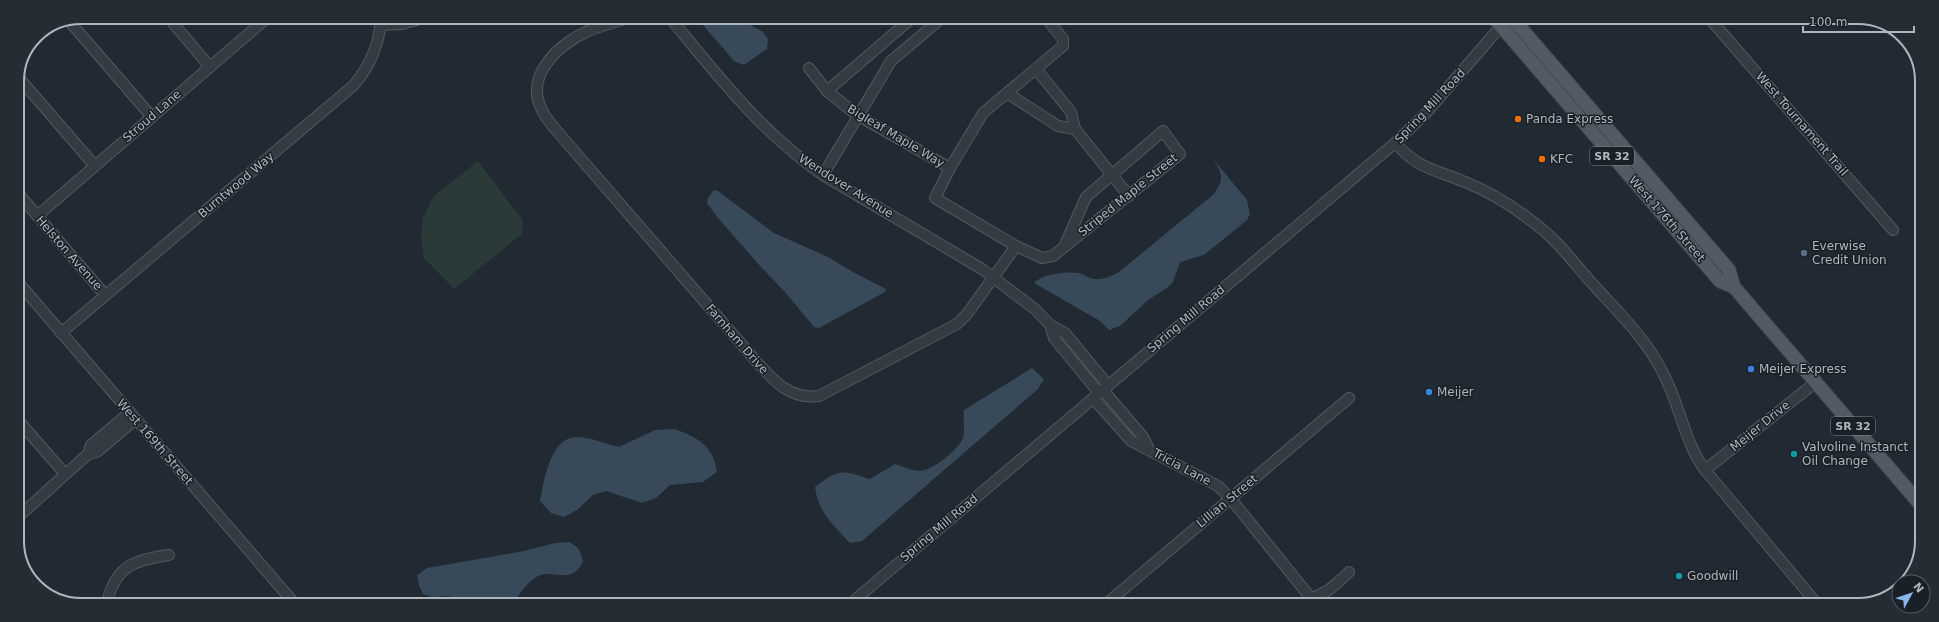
<svg xmlns="http://www.w3.org/2000/svg" width="1939" height="622" viewBox="0 0 1939 622" font-family="'DejaVu Sans',sans-serif">
	<style>
		.green { fill: #293a38 }
		.water { fill: #38495a }
		.lines { fill: none; stroke-linecap: round; stroke-linejoin: round }
		.minor-casing { stroke: #515961; stroke-width: 12 }
		.major-casing { stroke: #3d444d; stroke-width: 15 }
		.minor { stroke: #343b43; stroke-width: 10 }
		.major { stroke: #525a63; stroke-width: 13 }
		.food-dot { fill: #e8710a; stroke: #192027; stroke-width: 1.5 }
		.service-dot { fill: #5c6f8a; stroke: #192027; stroke-width: 1.5 }
		.shop-dot { fill: #3f7fe0; stroke: #192027; stroke-width: 1.5 }
		.culture-dot { fill: #0f9aa8; stroke: #192027; stroke-width: 1.5 }
		.labels { text-anchor: middle; dominant-baseline: central; stroke-width: 3; stroke-linejoin: round; paint-order: stroke }
		.shield { fill: #192027; stroke: #818992; stroke-width: 1 }
		.shield-label { font-size: 11px; font-weight: bold; fill: #aeb6c0 }
		.street-label { font-size: 12px; fill: #aeb6c0; stroke: #192027 }
		.poi-label { font-size: 12px; fill: #aeb6c0; stroke: #192027; text-anchor: start }
		.rim { fill: none; stroke: #aeb6c0; stroke-width: 2 }
	</style>
	<rect width="100%" height="100%" fill="#212a32"/>
	<path class="green" d="M478,161L523,221L522,234L454,289L424,258L421,236L423,218L434,196Z"/>
	<g class="water">
		<path d="M697,18H737L763,32L768,39L767,49L744,65L734,61Z"/>
		<path d="M1213,159L1247,200L1250,214L1247,220L1204,255L1180,262L1173,282L1167,288L1148,300L1120,326L1109,330L1100,321L1034,283C1042,274 1065,271 1078,273C1084,274 1089,279 1095,279C1104,280 1112,276 1119,272L1214,194C1225,178 1222,174 1213,159Z"/>
		<path d="M714,190L718,191L774,233L828,257L853,272L886,289L885,292L819,328L814,327L784,291L761,267L718,218L707,203L708,198Z"/>
		<path d="M1032,368L1044,379L1038,389L862,541L850,543C834,526 818,512 815,487C839,468 842,470 870,479L895,464C904,467 916,473 925,470C937,466 958,450 963,438C965,433 963,418 964,410Z"/>
		<path d="M675,429C698,438 713,445 717,472L703,482L670,485L656,498L642,503L606,491L593,495L577,510L564,517L551,513L540,501C544,481 550,438 576,437C591,437 605,444 619,447L655,430Z"/>
		<path d="M569,542C579,547 581,551 583,562C581,565 578,570 575,572C564,580 550,570 538,576C527,582 520,594 513,603H466L448,596L432,597L423,594L419,585L417,575L427,568L524,551L555,543Z"/>
	</g>
	<g class="lines">
		<defs>
			<g id="minor">
				<path d="M168,17L210,67"/>
				<path d="M627,18C614,23 599,26 586,32C558,45 524,76 542,110C545,117 551,124 556,130L756,361C774,381 790,400 819,396L957,324L967,314L1016,246"/>
				<path d="M670,18C718,76 761,132 823,175L982,269L1035,309L1050,325L1054,338L1099,393"/>
				<path d="M1046,18L1063,39V46L983,113L950,168L935,198L1016,246L1042,258L1053,256L1180,154L1163,131L1086,197L1064,247"/>
				<path d="M1710,19L1893,230"/>
				<path d="M70,22L152,117"/>
				<path d="M380,25L402,24L427,17"/>
				<path d="M809,68L827,91L857,115L950,168"/>
				<path d="M1036,69L1071,112L1075,129L1129,196"/>
				<path d="M19,78L95,166"/>
				<path d="M827,91L912,18"/>
				<path d="M1007,93L1058,126L1075,129"/>
				<path d="M1395,143C1420,170 1434,169 1465,182C1490,192 1517,209 1538,226C1558,241 1573,262 1590,281C1616,310 1646,338 1663,373C1680,405 1684,441 1705,470L1818,605"/>
				<path d="M823,175L891,61L942,18"/>
				<path d="M17,192L105,295"/>
				<path d="M37,216L268,17"/>
				<path d="M17,281L294,603"/>
				<path d="M1050,325L1065,333L1108,385"/>
				<path d="M61,333L354,85C370,66 380,43 381,17"/>
				<path d="M1103,390L1143,437L1149,449"/>
				<path d="M1093,398L1131,441L1218,486L1231,499L1310,597"/>
				<path d="M17,419L65,474"/>
				<path d="M88,454L97,452L136,419"/>
				<path d="M1705,470L1816,382"/>
				<path d="M17,518L88,454L91,445L130,412"/>
				<path d="M107,603C115,566 134,560 169,555"/>
				<path d="M850,604L1395,143L1426,113L1507,19"/>
				<path d="M1106,604L1349,398"/>
				<path d="M1302,604C1308,599 1314,598 1321,594C1332,590 1341,579 1349,572"/>
			</g>
			<g id="major">
				<path d="M1495,19L1720,281L1734,287"/>
				<path d="M1513,19L1729,270L1734,287L1920,504"/>
			</g>
		</defs>
		<use href="#minor" class="minor-casing"/>
		<use href="#major" class="major-casing"/>
		<use href="#minor" class="minor"/>
		<use href="#major" class="major"/>
	</g>
	<g class="food-dot">
		<circle cx="1518" cy="119" r="4"/>
		<circle cx="1542" cy="159" r="4"/>
	</g>
	<circle class="service-dot" cx="1804" cy="253" r="4"/>
	<g class="shop-dot">
		<circle cx="1751" cy="369" r="4"/>
		<circle cx="1429" cy="392" r="4"/>
	</g>
	<g class="culture-dot">
		<circle cx="1794" cy="454" r="4"/>
		<circle cx="1679" cy="576" r="4"/>
	</g>
	<g class="labels">
		<g class="shield">
			<rect x="1590" y="147" width="44" height="18" rx="3"/>
			<rect x="1831" y="417" width="44" height="18" rx="3"/>
		</g>
		<g class="shield-label">
			<text x="1612" y="156">SR 32</text>
			<text x="1853" y="426">SR 32</text>
		</g>
		<g class="street-label">
			<text transform="translate(1430 106) rotate(-47)">Spring Mill Road</text>
			<text transform="translate(152 116) rotate(-41)">Stroud Lane</text>
			<text transform="translate(1802 124) rotate(49)">West Tournament Trail</text>
			<text transform="translate(896 136) rotate(31)">Bigleaf Maple Way</text>
			<text transform="translate(236 185) rotate(-40)">Burntwood Way</text>
			<text transform="translate(846 186) rotate(32)">Wendover Avenue</text>
			<text transform="translate(1128 195) rotate(-39)">Striped Maple Street</text>
			<text transform="translate(1667 219) rotate(49)">West 176th Street</text>
			<text transform="translate(69 253) rotate(49)">Helston Avenue</text>
			<text transform="translate(1186 319) rotate(-40)">Spring Mill Road</text>
			<text transform="translate(737 339) rotate(49)">Farnham Drive</text>
			<text transform="translate(1760 426) rotate(-39)">Meijer Drive</text>
			<text transform="translate(155 442) rotate(49)">West 169th Street</text>
			<text transform="translate(1182 467) rotate(28)">Tricia Lane</text>
			<text transform="translate(1227 501) rotate(-40)">Lillian Street</text>
			<text transform="translate(939 528) rotate(-40)">Spring Mill Road</text>
		</g>
		<g class="poi-label">
			<text x="1526" y="119">Panda Express</text>
			<text x="1550" y="159">KFC</text>
			<text x="1812" y="246">Everwise<tspan x="1812" dy="14">Credit Union</tspan></text>
			<text x="1759" y="369">Meijer Express</text>
			<text x="1437" y="392">Meijer</text>
			<text x="1802" y="447">Valvoline Instanct<tspan x="1802" dy="14">Oil Change</tspan></text>
			<text x="1687" y="576">Goodwill</text>
		</g>
	</g>
	<path d="M0 0H1939V622H0ZM81 24H1858A57 57 0 0 1 1915 81V541A57 57 0 0 1 1858 598H81A57 57 0 0 1 24 541V81A57 57 0 0 1 81 24Z" fill="#252c33" fill-rule="evenodd"/>
	<path class="rim" d="M81 24H1858A57 57 0 0 1 1915 81V541A57 57 0 0 1 1858 598H81A57 57 0 0 1 24 541V81A57 57 0 0 1 81 24Z"/>
	<g transform="translate(1911 594) rotate(50)"><circle r="19" fill="#192027" stroke="#555c64"/>
	<path d="M0-3L7 15L0 10L-7 15Z" fill="#89b7ea"/>
	<text y="-6" font-size="11" font-weight="bold" text-anchor="middle" fill="#aeb6c0">N</text>
	</g>
	<path d="M1803 26v6h111v-6" fill="none" stroke="#aeb6c0" stroke-width="2"/>
	<text x="1809" y="26" font-size="12" fill="#aeb6c0" stroke="#192027" stroke-width="3" paint-order="stroke">100 m</text>
</svg>
